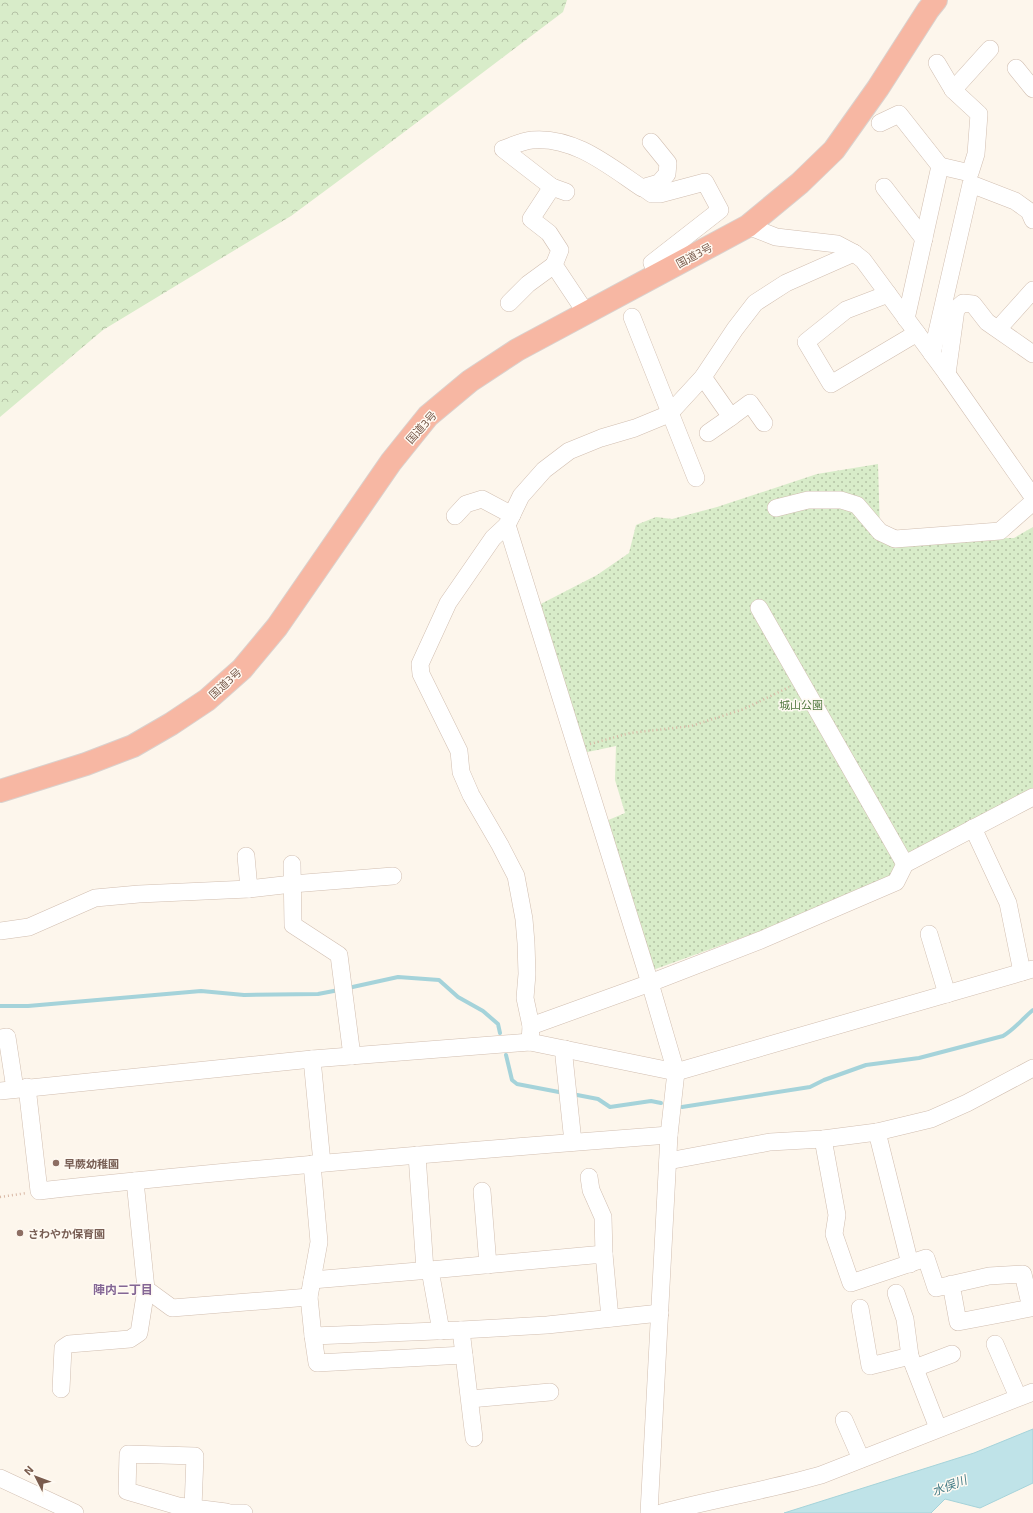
<svg xmlns="http://www.w3.org/2000/svg" width="1033" height="1513" viewBox="0 0 1033 1513" font-family="'Exo 2','Noto Sans JP',sans-serif">
	<style>
		.grass { fill: url(#grass-dots) }
		.forest { fill: url(#forest-crowns) }
		.water { fill: #bfe3e8; stroke: #a5d3da }
		.lines { fill: none; stroke-linecap: round; stroke-linejoin: round }
		.stream { stroke: #a5d3da; stroke-width: 4 }
		.minor-casing { stroke: #d1beb0; stroke-width: 18 }
		.highway-casing { stroke: #dad1cd; stroke-width: 24 }
		.path { stroke: #d9b8a5; stroke-width: 2.5; stroke-dasharray: 1 3; stroke-linecap: butt }
		.minor { stroke: #fff; stroke-width: 17 }
		.highway { stroke: #f7b7a3; stroke-width: 22 }
		.education-dot { fill: #8d6e63; stroke: #fffaf3; stroke-width: 1.5 }
		.labels { text-anchor: middle; dominant-baseline: central; stroke-width: 3; stroke-linejoin: round; paint-order: stroke }
		.street-label { font-size: 11px; fill: #7a5c4d; stroke: #fffaf3 }
		.park-label { font-size: 11px; fill: #537a41; stroke: #fffaf3 }
		.education-label { font-size: 11px; font-weight: bold; fill: #785e54; stroke: #fffaf3; text-anchor: start }
		.neighbourhood-label { font-size: 12px; font-weight: bold; fill: #846695; stroke: #fffaf3 }
		.water-label { font-size: 12px; font-style: italic; fill: #437c86; stroke: #fffaf3 }
	</style>
	<defs>
		<pattern id="grass-dots" width="8" height="8" patternUnits="userSpaceOnUse"><rect width="8" height="8" fill="#d8ecc9"/><path d="M2 2h.1M6 6h.1" fill="none" stroke="#b4c2a5" stroke-width="1.8" stroke-linecap="round"/></pattern>
		<pattern id="forest-crowns" width="20" height="18" patternUnits="userSpaceOnUse"><rect width="20" height="18" fill="#d8ecc9"/><path d="M2 6a3 3 0 1 1 6 0M12 15a3 3 0 1 1 6 0" fill="none" stroke="#b4c2a5"/></pattern>
	</defs>
	<rect width="100%" height="100%" fill="#fdf6ec"/>
	<path class="grass" d="M878,464L880,532L895,539L1014,538L1033,527V791L905,864L896,882L650,971L599,824L625,813L615,780L616,746L583,753L533,608L597,575L629,553L636,525L656,517L672,519L717,507L817,474Z"/>
	<path class="forest" d="M0,0H567L563,12L391,142L291,216L103,330L0,417Z"/>
	<path class="water" d="M1033,1429V1483L980,1508L945,1499L931,1513H784L974,1453Z"/>
	<g class="lines">
		<g class="stream">
			<path d="M348,988L398,977L439,980L458,997L483,1011L498,1024L500,1033"/>
			<path d="M0,1006H28L201,991L244,995L318,994L339,990"/>
			<path d="M506,1055L512,1080L517,1084L564,1093"/>
			<path d="M572,1094L598,1099L610,1107L651,1101L661,1103"/>
			<path d="M682,1107L810,1087L824,1080L866,1065L919,1058L1003,1036C1015,1029 1022,1019 1033,1010"/>
		</g>
		<defs>
			<g id="minor">
				<path d="M937,63L953,90"/>
				<path d="M1016,68L1033,89"/>
				<path d="M880,123L899,114L940,166L906,319"/>
				<path d="M940,166L970,173L976,154L979,114L953,90L990,49"/>
				<path d="M552,187L503,149C512,146 522,141 532,140C574,136 609,166 642,188L659,183L667,174L668,163L651,142"/>
				<path d="M884,187L924,239"/>
				<path d="M645,189L652,194H660L705,182L720,210L652,263L657,275"/>
				<path d="M566,192L552,187L531,219L549,233L560,250L554,265L586,313"/>
				<path d="M748,226L776,237L837,244L854,253L863,260L947,374L1033,497"/>
				<path d="M888,294L846,310L806,342L831,384L917,333"/>
				<path d="M509,303L528,284L554,265"/>
				<path d="M632,317L696,478"/>
				<path d="M998,329L1033,290"/>
				<path d="M932,354L971,184L1015,201L1029,211L1033,220"/>
				<path d="M947,374L956,309L963,303L973,304L987,322L1033,354"/>
				<path d="M703,377L731,417L750,403L764,423"/>
				<path d="M708,433L731,417"/>
				<path d="M776,508L808,500H841L857,505L880,532L895,539L1000,531L1033,502"/>
				<path d="M455,516L466,504L482,499L512,515"/>
				<path d="M507,525L650,983L676,1072L669,1135L649,1513"/>
				<path d="M759,608L905,864"/>
				<path d="M973,828L1008,903L1022,972"/>
				<path d="M246,856L249,889L292,884L393,876"/>
				<path d="M292,864L293,925L339,955L352,1056"/>
				<path d="M0,931L29,927L95,898L139,894L249,889"/>
				<path d="M929,934L947,994"/>
				<path d="M531,1026L650,983L761,940L896,882L905,864L1033,797"/>
				<path d="M0,1038L7,1037L15,1089"/>
				<path d="M530,1042L531,1026L525,998L527,974L526,943L524,919L516,876L500,845L471,795L461,772L459,751L421,674L420,664L448,603L493,538L507,525L521,496L544,470L569,451L601,438L635,428L669,414L703,377L735,329L755,303L786,283L854,253"/>
				<path d="M565,1049L564,1057L573,1142"/>
				<path d="M312,1059L322,1163"/>
				<path d="M27,1087L39,1191C249,1168 459,1151 669,1135"/>
				<path d="M0,1091L312,1059L530,1042L676,1072L1033,969"/>
				<path d="M877,1132L910,1264"/>
				<path d="M823,1139L837,1215L834,1234L851,1283L926,1258L936,1288L989,1276L1023,1274L1031,1308L958,1322L951,1284"/>
				<path d="M417,1155L425,1270"/>
				<path d="M668,1161L770,1142L823,1139L877,1132L931,1119L967,1103L1033,1068"/>
				<path d="M312,1164L319,1242L309,1297L313,1336L461,1330L547,1325L660,1313"/>
				<path d="M589,1177L591,1190L603,1217L604,1254"/>
				<path d="M135,1181L146,1289L172,1308L309,1297"/>
				<path d="M482,1191L488,1265"/>
				<path d="M312,1280L430,1270"/>
				<path d="M896,1293L905,1319L910,1356L938,1428"/>
				<path d="M860,1308L870,1366L910,1356"/>
				<path d="M461,1330L474,1438"/>
				<path d="M441,1331L430,1270L604,1254L610,1318"/>
				<path d="M313,1336L317,1363L464,1355"/>
				<path d="M995,1344L1018,1397"/>
				<path d="M915,1368L952,1354"/>
				<path d="M61,1389L63,1348L69,1344L130,1339L139,1333L146,1289"/>
				<path d="M470,1399L550,1392"/>
				<path d="M844,1420L861,1459"/>
				<path d="M0,1478L75,1513"/>
				<path d="M193,1508L195,1456L128,1454L127,1491L178,1506L226,1512"/>
				<path d="M226,1513H244"/>
				<path d="M661,1513C714,1499 768,1490 821,1475L1033,1392"/>
			</g>
			<path id="highway" d="M0,791L86,764L133,746L171,724L207,700L242,669L277,627L391,462L428,416L470,381L517,350L748,226L800,183L834,150L878,88L928,10L936,0"/>
		</defs>
		<use href="#minor" class="minor-casing"/>
		<use href="#highway" class="highway-casing"/>
		<g class="path">
			<path d="M590,744L630,733L691,726L744,709L789,687"/>
			<path d="M0,1197L27,1193"/>
		</g>
		<use href="#minor" class="minor"/>
		<use href="#highway" class="highway"/>
	</g>
	<g class="education-dot">
		<circle cx="56" cy="1163" r="4"/>
		<circle cx="20" cy="1233" r="4"/>
	</g>
	<g class="labels">
		<g class="street-label">
			<text transform="translate(694 255) rotate(-28)">国道3号</text>
			<text transform="translate(421 427) rotate(-48)">国道3号</text>
			<text transform="translate(225 683) rotate(-42)">国道3号</text>
		</g>
		<g class="park-label">
			<text x="801" y="704">城山公園</text>
		</g>
		<g class="education-label">
			<text x="64" y="1163">早蕨幼稚園</text>
			<text x="28" y="1233">さわやか保育園</text>
		</g>
		<g class="neighbourhood-label">
			<text x="123" y="1289">陣内二丁目</text>
		</g>
		<g class="water-label">
			<text transform="translate(949 1485) rotate(-21)">水俣川</text>
		</g>
	</g>
	<g transform="translate(36 1477) rotate(312)" stroke="#fffaf3" stroke-width="3" paint-order="stroke">
	<path d="M0-3L7 15L0 10L-7 15Z" fill="#7a5c4d"/>
	<text y="-6" font-size="11" font-weight="bold" text-anchor="middle" fill="#7a5c4d">N</text>
	</g>
</svg>
